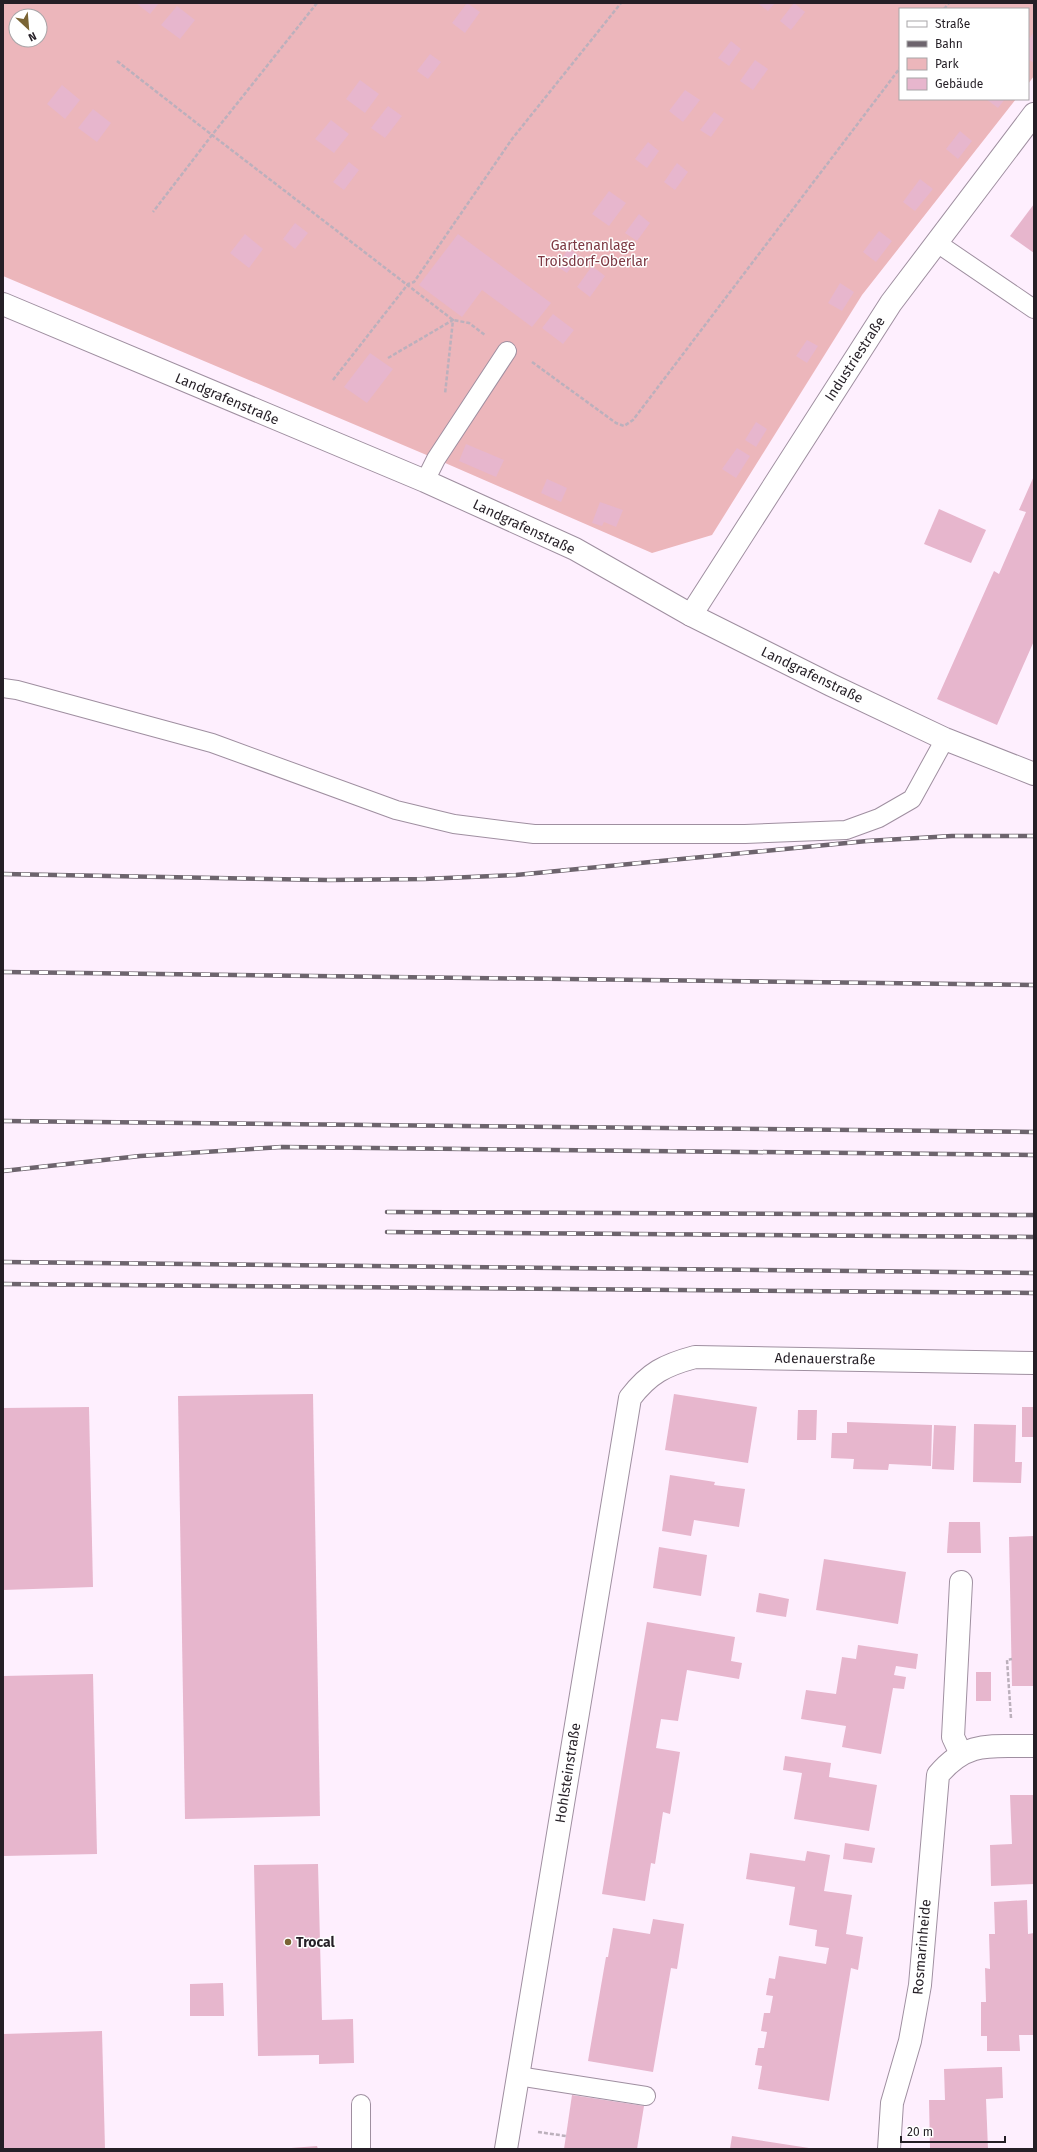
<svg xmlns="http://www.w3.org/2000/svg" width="1037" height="2152" viewBox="0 0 1037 2152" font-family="'Fira Sans',sans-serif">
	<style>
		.green { fill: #ecb6bb; fill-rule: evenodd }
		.building { fill: #e7b6cd }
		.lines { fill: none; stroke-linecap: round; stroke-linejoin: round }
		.lane-casing { stroke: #9f8fa0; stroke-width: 20 }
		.street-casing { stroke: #9f8fa0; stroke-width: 24 }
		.path { stroke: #bcb0bc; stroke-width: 2.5; stroke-dasharray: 4 2; stroke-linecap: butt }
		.lane { stroke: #fff; stroke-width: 18 }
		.street { stroke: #fff; stroke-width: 22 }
		.rail-casing { stroke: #6d646d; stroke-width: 4.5 }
		.rail { stroke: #fff; stroke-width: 3; stroke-dasharray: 9; stroke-linecap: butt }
		.poi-dot { fill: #7a6434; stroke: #fff; stroke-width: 1.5 }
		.labels { text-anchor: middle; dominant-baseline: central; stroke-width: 3; stroke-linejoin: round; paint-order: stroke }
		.park-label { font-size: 14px; fill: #7d3943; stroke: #fff }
		.street-label { font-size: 14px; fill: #251f26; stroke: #fff }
		.poi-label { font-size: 14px; font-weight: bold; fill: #251f26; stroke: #fff; text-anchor: start }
	</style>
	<rect width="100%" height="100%" fill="#feeffe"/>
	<path class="green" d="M3,3H1034V76L1028,84V9H900V99H1016L862,295L712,535L652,553L436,459L3,276ZM16,16H40V40H16Z"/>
	<g class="building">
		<path d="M136,3H159L150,14Z"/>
		<path d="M467,3L480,12L465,33L452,23Z"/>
		<path d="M757,3H775L768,11Z"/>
		<path d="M794,3L805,12L791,30L780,21Z"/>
		<path d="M177,6L195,20L180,39L161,25Z"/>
		<path d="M1034,32V63L1028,59V40Z"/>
		<path d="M731,41L741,49L729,66L718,58Z"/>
		<path d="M430,54L441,62L428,79L417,71Z"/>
		<path d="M755,60L768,69L753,90L740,81Z"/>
		<path d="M360,80L379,94L365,113L346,99Z"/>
		<path d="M62,85L80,100L65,119L47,104Z"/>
		<path d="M685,90L700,100L683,122L669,111Z"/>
		<path d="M986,99H1005L998,108Z"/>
		<path d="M388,106L402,116L385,138L371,128Z"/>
		<path d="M93,109L111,123L97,142L78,128Z"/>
		<path d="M714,112L724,119L711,137L700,130Z"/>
		<path d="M331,120L349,134L334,153L315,139Z"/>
		<path d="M960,131L972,141L958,159L946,149Z"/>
		<path d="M648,142L659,151L647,168L635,159Z"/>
		<path d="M349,162L359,170L344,190L333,182Z"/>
		<path d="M677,163L688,172L675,190L664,182Z"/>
		<path d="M920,179L933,189L915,211L903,202Z"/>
		<path d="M609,191L626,203L609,226L592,214Z"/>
		<path d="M1034,204V253L1010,236Z"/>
		<path d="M639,214L650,223L637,241L625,233Z"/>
		<path d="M295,223L308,233L295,249L283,239Z"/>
		<path d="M879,231L892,241L876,262L863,252Z"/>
		<path d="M245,234L263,249L249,268L230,253Z"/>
		<path d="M458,234L551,303L532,327L482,290L462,317L419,285Z"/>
		<path d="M569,248L579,256L567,273L556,266Z"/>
		<path d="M592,266L605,276L590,297L577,287Z"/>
		<path d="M840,283L854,292L842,311L828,303Z"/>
		<path d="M553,314L574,330L563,344L542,328Z"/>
		<path d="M807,340L818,346L807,363L796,356Z"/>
		<path d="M370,353L393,369L367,403L344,387Z"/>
		<path d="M756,422L767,429L756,447L745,440Z"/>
		<path d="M466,444L504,460L496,477L459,461Z"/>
		<path d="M737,448L750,456L736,478L722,469Z"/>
		<path d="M1034,476V641L997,725L937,699L994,571L999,574L1026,512L1019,510Z"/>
		<path d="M547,479L567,488L561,502L541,493Z"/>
		<path d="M600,502L623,510L616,527L604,522L602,526L592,523Z"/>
		<path d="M939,509L986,530L971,563L924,544Z"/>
		<path d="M313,1394L320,1816L185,1819L178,1396Z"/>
		<path d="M674,1394L757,1407L748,1463L665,1450Z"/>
		<path d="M89,1407L93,1587L3,1590V1408Z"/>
		<rect x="1022" y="1407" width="12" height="30"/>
		<path d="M798,1410H817L816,1440H797Z"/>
		<path d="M847,1422L932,1425L931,1466L889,1464L888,1470L853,1469L854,1459L831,1458L832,1433H847Z"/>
		<path d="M974,1424L1016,1425L1015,1462H1022L1021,1483L973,1482Z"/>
		<path d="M934,1425L956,1426L954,1470L932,1469Z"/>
		<path d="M670,1475L715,1482L714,1485L745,1489L739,1527L694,1520L691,1536L662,1531Z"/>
		<path d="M949,1522H980L981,1553H947Z"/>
		<path d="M1034,1536V1686H1012L1009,1537Z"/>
		<path d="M659,1547L707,1555L701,1596L653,1588Z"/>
		<path d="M824,1559L906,1572L898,1624L816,1610Z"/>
		<path d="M759,1593L789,1599L786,1617L756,1612Z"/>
		<path d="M647,1622L735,1637L731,1661L742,1663L739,1679L687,1670L678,1721L661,1719L656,1748L680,1752L670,1814L663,1812L655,1864L651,1863L645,1901L602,1894Z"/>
		<path d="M858,1645L918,1654L916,1669L896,1666L894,1675L906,1677L904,1689L893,1688L881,1754L842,1747L846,1726L801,1719L806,1690L836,1694L842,1657L856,1659Z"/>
		<rect x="976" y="1672" width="15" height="29"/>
		<path d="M93,1674L97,1854L3,1856V1676Z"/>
		<path d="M785,1756L831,1763L829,1777L877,1785L869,1831L794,1819L802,1773L783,1770Z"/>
		<path d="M1010,1795H1034V1884L991,1886L990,1845L1012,1844Z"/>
		<path d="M845,1843L875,1848L872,1863L843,1859Z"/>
		<path d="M807,1851L830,1855L824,1891L852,1895L846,1934L863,1937L858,1970L851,1968L829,2101L758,2089L762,2066L755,2065L758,2048H764L767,2032L761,2031L764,2013H770L773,1996L766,1995L769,1978L775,1979L779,1956L826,1964L829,1948L815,1946L817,1930L789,1925L795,1887L746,1879L750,1853L805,1861Z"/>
		<path d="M318,1864L322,2020L353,2019L354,2063L319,2064V2055L258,2056L254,1865Z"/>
		<path d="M1027,1900L1028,1934L1034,1933V2035H1019L1020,2051H987V2036H981V2002H986L985,1968L990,1969L989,1934H995L994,1902Z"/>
		<path d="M653,1919L684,1924L677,1969L671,1968L653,2072L588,2061L606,1957H608L613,1928L650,1934Z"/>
		<path d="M223,1983L224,2016H190V1984Z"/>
		<path d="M102,2031L105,2149H3V2034Z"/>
		<path d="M1002,2067L1003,2098L986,2099L988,2149H930L929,2100H945L944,2069Z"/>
		<path d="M572,2095L644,2106L637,2149H564Z"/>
		<path d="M732,2136L809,2148V2149H730Z"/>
		<path d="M317,2146L318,2149H291V2148Z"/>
	</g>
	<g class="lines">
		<defs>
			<g id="lane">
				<path d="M937,243L1034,309"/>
				<path d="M425,481L436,459L507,351"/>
				<path d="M3,688L17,690L212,743L396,810L454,824L534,834H745L846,830L879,818L912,799L945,739"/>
				<path d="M518,2076L646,2096"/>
				<path d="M361,2104V2149"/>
			</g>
			<g id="street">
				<path d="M3,304L425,481L575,549L691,615L831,685L945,739L1034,774"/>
				<path d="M691,615L891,303L1034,114"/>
				<path d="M961,1582L953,1737L961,1754"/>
				<path d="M506,2149L630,1398C649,1373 665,1365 695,1357L1034,1363"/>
				<path d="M889,2149L892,2103L910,2041L920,1985L938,1775C968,1739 992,1747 1034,1746"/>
			</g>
		</defs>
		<use href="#lane" class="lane-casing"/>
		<use href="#street" class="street-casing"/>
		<g class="path">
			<path d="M317,3L212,135L453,320L469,323L485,335"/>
			<path d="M944,9L949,3"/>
			<path d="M117,61L212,135L153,212"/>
			<path d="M388,358L453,320L445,394"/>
			<path d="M532,362L616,423L624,426L633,420L900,68"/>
			<path d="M333,380L408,284L414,282L512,139L621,3"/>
			<path d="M1011,1718L1007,1660L1012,1659"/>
			<path d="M538,2132L566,2136"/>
		</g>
		<use href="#lane" class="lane"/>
		<use href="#street" class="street"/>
		<defs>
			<g id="rail">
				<path d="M3,874L328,880L424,879L516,875L867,841L952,836H1034"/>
				<path d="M3,972L1034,985"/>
				<path d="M3,1121L1034,1132"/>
				<path d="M3,1171L140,1156L282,1147L1034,1155"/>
				<path d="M387,1212L1034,1215"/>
				<path d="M387,1232L1034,1237"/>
				<path d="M3,1262L1034,1273"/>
				<path d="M3,1284L1034,1293"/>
			</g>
		</defs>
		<use href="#rail" class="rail-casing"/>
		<use href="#rail" class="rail"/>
	</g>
	<circle class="poi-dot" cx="288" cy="1942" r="4"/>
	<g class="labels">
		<g class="park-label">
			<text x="593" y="245">Gartenanlage<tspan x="593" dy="16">Troisdorf-Oberlar</tspan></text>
		</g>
		<g class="street-label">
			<text transform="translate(855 359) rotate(-57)">Industriestraße</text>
			<text transform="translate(227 399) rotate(23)">Landgrafenstraße</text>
			<text transform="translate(524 527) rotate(25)">Landgrafenstraße</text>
			<text transform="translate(812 675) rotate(26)">Landgrafenstraße</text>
			<text transform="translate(825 1359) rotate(1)">Adenauerstraße</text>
			<text transform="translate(568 1773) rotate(-81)">Hohlsteinstraße</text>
			<text transform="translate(922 1947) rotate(-85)">Rosmarinheide</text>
		</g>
		<g class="poi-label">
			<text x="296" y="1942">Trocal</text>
		</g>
	</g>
	<rect width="1037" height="2152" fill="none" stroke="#251f26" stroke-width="8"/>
	<rect x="899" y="8" width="130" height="92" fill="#ffffff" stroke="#a8a5a8"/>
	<rect x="907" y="21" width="20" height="6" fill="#ffffff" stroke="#a8a5a8"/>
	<text x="935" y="28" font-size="12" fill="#251f26">Straße</text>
	<rect x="907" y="41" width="20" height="6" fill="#6d646d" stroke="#a8a5a8"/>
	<text x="935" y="48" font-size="12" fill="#251f26">Bahn</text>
	<rect x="907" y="58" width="20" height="12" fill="#ecb6bb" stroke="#a8a5a8"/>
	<text x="935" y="68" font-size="12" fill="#251f26">Park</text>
	<rect x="907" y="78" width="20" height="12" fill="#e7b6cd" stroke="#a8a5a8"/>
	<text x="935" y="88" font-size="12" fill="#251f26">Gebäude</text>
	<g transform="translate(28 28) rotate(154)"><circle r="19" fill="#ffffff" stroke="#a8a5a8"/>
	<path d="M0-3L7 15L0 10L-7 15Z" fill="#7a6434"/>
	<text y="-6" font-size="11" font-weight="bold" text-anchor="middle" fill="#251f26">N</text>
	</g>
	<path d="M901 2136v6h104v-6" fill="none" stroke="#251f26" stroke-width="2"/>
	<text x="907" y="2136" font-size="12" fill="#251f26" stroke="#ffffff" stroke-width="3" paint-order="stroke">20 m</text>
</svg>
